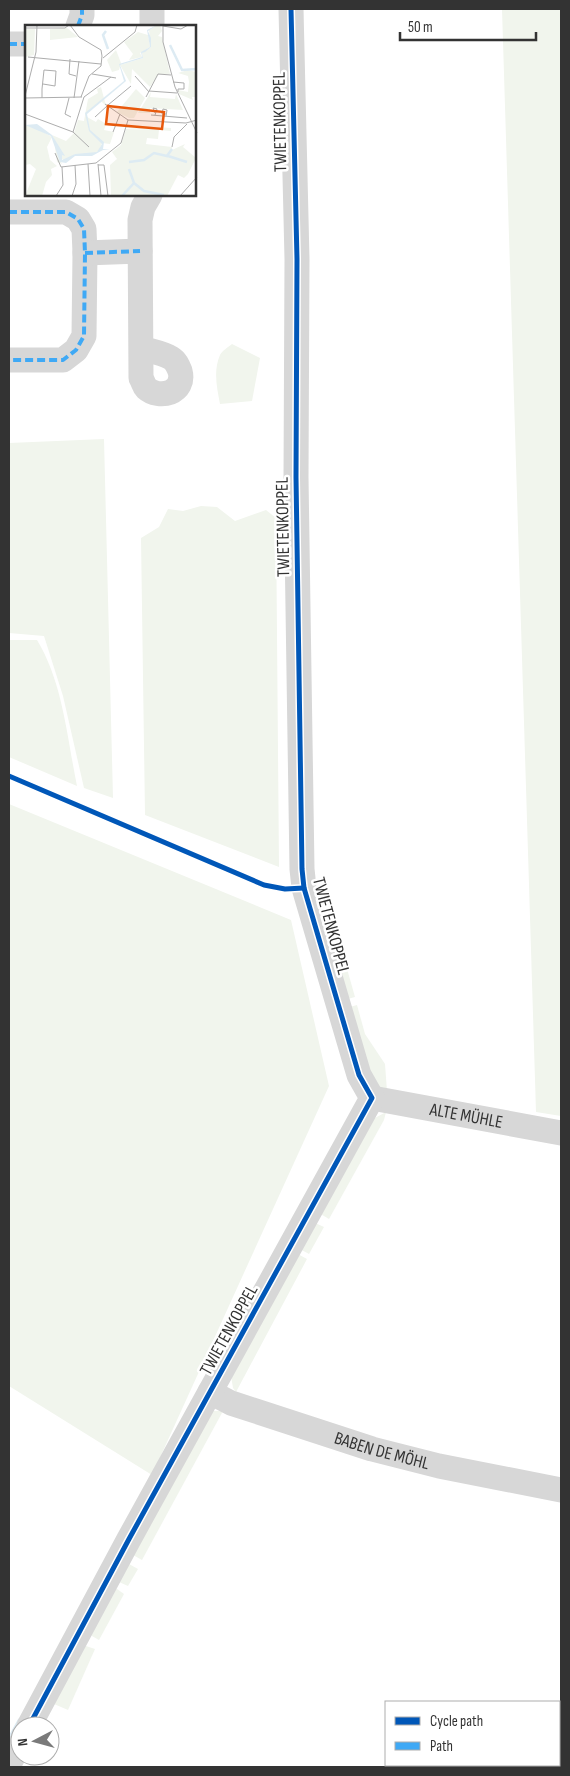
<svg xmlns="http://www.w3.org/2000/svg" width="570" height="1776" viewBox="0 0 570 1776" font-family="'Sofia Sans Condensed',sans-serif">
	<style>
		.green { fill: #f1f5ed }
		.lines { fill: none; stroke-linecap: round; stroke-linejoin: round }
		.stream { stroke: #ddebf3; stroke-width: 5.5 }
		.minor { stroke: #d7d7d7; stroke-width: 25 }
		.quiet { stroke: #3fa9f5; stroke-width: 4; stroke-dasharray: 8 4; stroke-linecap: butt }
		.cycleway-casing { stroke: #fff; stroke-width: 8 }
		.cycleway { stroke: #0057b8; stroke-width: 5 }
		.labels { text-anchor: middle; dominant-baseline: central; stroke-width: 5; stroke-linejoin: round; paint-order: stroke }
		.street-label { font-size: 18px; fill: #333; stroke: #fff }
		.inset-river { fill: none; stroke: #ddebf3; stroke-width: 2.5 }
		.inset-road { fill: none; stroke: #adadad; stroke-width: 1 }
		.view { fill: #e8590c; fill-opacity: 0.15; stroke: #e8590c; stroke-width: 2.5 }
		.inset-edge { fill: none; stroke: #333; stroke-width: 2.5 }
	</style>
	<rect width="100%" height="100%" fill="#fff"/>
	<g class="green">
		<path d="M502,9H561V1116L536,1112Z"/>
		<path d="M232,344L260,358L252,401L220,404C217,388 213,371 220,355C222,351 228,347 232,344Z"/>
		<path d="M104,439L113,798L84,788L63,696L44,636L9,633V443Z"/>
		<path d="M201,506L217,507L235,521L266,510L276,518L279,867L145,815L141,538L159,527L168,509L183,511Z"/>
		<path d="M9,640H37C63,683 67,737 77,786L9,757Z"/>
		<path d="M9,804L291,920L329,1086L152,1475L9,1386Z"/>
		<path d="M324,888L337,935L325,938L313,890Z"/>
		<path d="M340,944L355,997L344,1000L328,947Z"/>
		<path d="M357,1005L365,1034L385,1064L387,1091L374,1084L346,1008Z"/>
		<path d="M386,1112L384,1120L329,1219L319,1213L373,1119Z"/>
		<path d="M313,1222L324,1227L309,1254L298,1248Z"/>
		<path d="M296,1253L307,1259L236,1392L233,1388L231,1376Z"/>
		<path d="M212,1411H223L142,1560L133,1555Z"/>
		<path d="M129,1564L138,1569L128,1586L119,1582Z"/>
		<path d="M117,1589L124,1594L99,1640L92,1636L88,1632L110,1590Z"/>
		<path d="M86,1646L95,1649L68,1710L54,1704L82,1647Z"/>
	</g>
	<g class="lines">
		<path class="stream" d="M10,1739L20,1721"/>
		<g class="minor">
			<path d="M152,9V26"/>
			<path d="M78,26L82,15V9"/>
			<path d="M9,44H26"/>
			<path d="M9,212H66L78,219L84,229L85,253L84,336L76,350L63,360H9"/>
			<path d="M85,253L140,251"/>
			<path d="M141,348C151,351 163,353 171,358C176,361 178,366 180,371C186,393 159,400 146,388C144,386 143,381 141,378L140,220L143,207L150,195"/>
			<path id="s1" d="M372,1098L561,1133"/>
			<path id="s2" d="M210,1392L231,1403L372,1449L439,1466L561,1490"/>
			<path d="M29,1726L129,1539L372,1098L359,1075L304,888L302,869L296,477L297,259L291,9"/>
			<path d="M9,1764L20,1744"/>
		</g>
		<g class="quiet">
			<path d="M78,26L82,15V9"/>
			<path d="M9,44H26"/>
			<path d="M9,212H66L78,219L84,229L85,253L84,336L76,350L63,360H9"/>
			<path d="M85,253L140,251"/>
		</g>
		<defs>
			<g id="cycleway">
				<path d="M9,776L264,885L285,889L304,888"/>
				<path d="M29,1726L129,1539L372,1098L359,1075L304,888L302,869L296,477L297,259L291,9"/>
			</g>
		</defs>
		<use href="#cycleway" class="cycleway-casing"/>
		<use href="#cycleway" class="cycleway"/>
	</g>
	<g class="labels">
		<g class="street-label">
			<text transform="translate(280 122) rotate(-91)">TWIETENKOPPEL</text>
			<text transform="translate(283 527) rotate(-91)">TWIETENKOPPEL</text>
			<text transform="translate(331 926) rotate(75)">TWIETENKOPPEL</text>
			<text stroke="none"><textPath href="#s1" startOffset="96">ALTE MÜHLE</textPath></text>
			<text transform="translate(229 1330) rotate(-61)">TWIETENKOPPEL</text>
			<text stroke="none"><textPath href="#s2" startOffset="182">BABEN DE MÖHL</textPath></text>
		</g>
	</g>
	<g transform="translate(25 25)">
		<rect width="171" height="171" fill="#fff"/>
		<path d="M132,0H135L137,6L133,11L137,12L145,49H134L125,62L107,44L106,59L95,40L118,33L117,28L126,22L124,5ZM42,3L53,12L25,15V4ZM0,4H10L9,30L0,32ZM113,7L123,10L125,22L115,28L117,32L104,35L108,29L99,17ZM91,25L96,38L94,45L87,47L82,35ZM163,45L171,47V72H167L168,75L154,69L153,65L163,67L164,57L163,51L153,48ZM76,62L81,81L76,76L62,88V92L71,97L73,94L81,99L79,105L89,107L85,119L77,118L74,126L66,130L50,129L41,136L34,133L37,139L32,137L30,122L33,121L27,110L41,116L49,108L53,95L59,96L63,74L73,68L72,64ZM111,64L120,73L109,93H104L92,87ZM126,67L125,72L150,74L151,69L158,85L125,83V88H113ZM6,100L27,112L22,122L25,135L32,141L26,144L27,150L21,157L17,171H0L11,144L5,139L0,140V101ZM102,100L146,103V106L134,105L133,114L122,113L121,119L147,122V125L160,119L158,122L171,133L163,149L159,153L153,150L142,171H86L85,140L92,134L87,127L96,120L101,104L130,105L101,103Z" fill="#f1f5ed"/>
		<path d="M132,0L123,6L126,13V22L120,27L117,28L118,33L95,40L101,56L62,89L65,105L79,117L78,124L85,125H78L67,131H50L41,138L35,137L26,111L0,100L12,99L27,110L40,131L37,130V135L50,129L72,127L77,119L64,106L60,88L99,56L94,39L117,32L116,27L125,22L122,5Z" fill="#ddebf3"/>
		<path class="inset-river" d="M81,6L78,10L83,24M145,20L157,45L172,44M143,131L162,137M104,137L119,135L129,128L142,131L147,124M109,158L119,166L139,170M97,171L109,158L104,144"/>
		<path class="inset-road" d="M45,0L54,12L76,25L77,31L76,41L64,51L56,72M138,0V17L150,62L172,108M138,1L156,4L163,0M0,3H40L44,0M3,32L76,39M78,33L110,7L112,0M45,34L44,49L51,51M67,49L91,53M110,51L124,67M148,57L159,58V64H153V67M124,66L152,68M0,71L11,27L12,0M121,72L133,49L146,50M0,73L57,72M17,73V64L19,45L31,46L30,61L18,59M44,73L40,89L46,92M49,73L54,36M80,79L103,95L161,98L172,95M83,80L106,61M130,88L128,83L132,84L130,90M0,89L48,107L64,122M141,89H137L138,84L142,85L141,91M126,90L162,93M70,92L82,81M48,107L59,72L86,52M88,107L95,89M147,122L149,112L162,99M30,128L36,142L71,138L96,118L103,95M63,139L65,171M73,139L76,171M73,140H79L83,171M31,171L38,160L37,142M47,171L51,159L50,140M155,171L172,152"/>
		<path class="view" d="M83,81L139,87L137,104L81,99Z"/>
		<rect width="171" height="171" class="inset-edge"/>
	</g>
	<rect width="570" height="1776" fill="none" stroke="#333333" stroke-width="20"/>
	<rect x="385" y="1701" width="175" height="65" fill="#ffffff" stroke="#adadad"/>
	<rect x="395" y="1717" width="25" height="8" fill="#0057b8" stroke="#adadad"/>
	<text x="430" y="1726" font-size="15" fill="#333333">Cycle path</text>
	<rect x="395" y="1742" width="25" height="8" fill="#3fa9f5" stroke="#adadad"/>
	<text x="430" y="1751" font-size="15" fill="#333333">Path</text>
	<g transform="translate(35 1741) rotate(264)"><circle r="24" fill="#ffffff" stroke="#adadad"/>
	<path d="M0-4L9 19L0 12L-9 19Z" fill="#7a7a7a"/>
	<text y="-8" font-size="14" font-weight="bold" text-anchor="middle" fill="#333333">N</text>
	</g>
	<path d="M400 32v8h136v-8" fill="none" stroke="#333333" stroke-width="2.5"/>
	<text x="408" y="32" font-size="15" fill="#333333" stroke="#ffffff" stroke-width="4" paint-order="stroke">50 m</text>
</svg>
